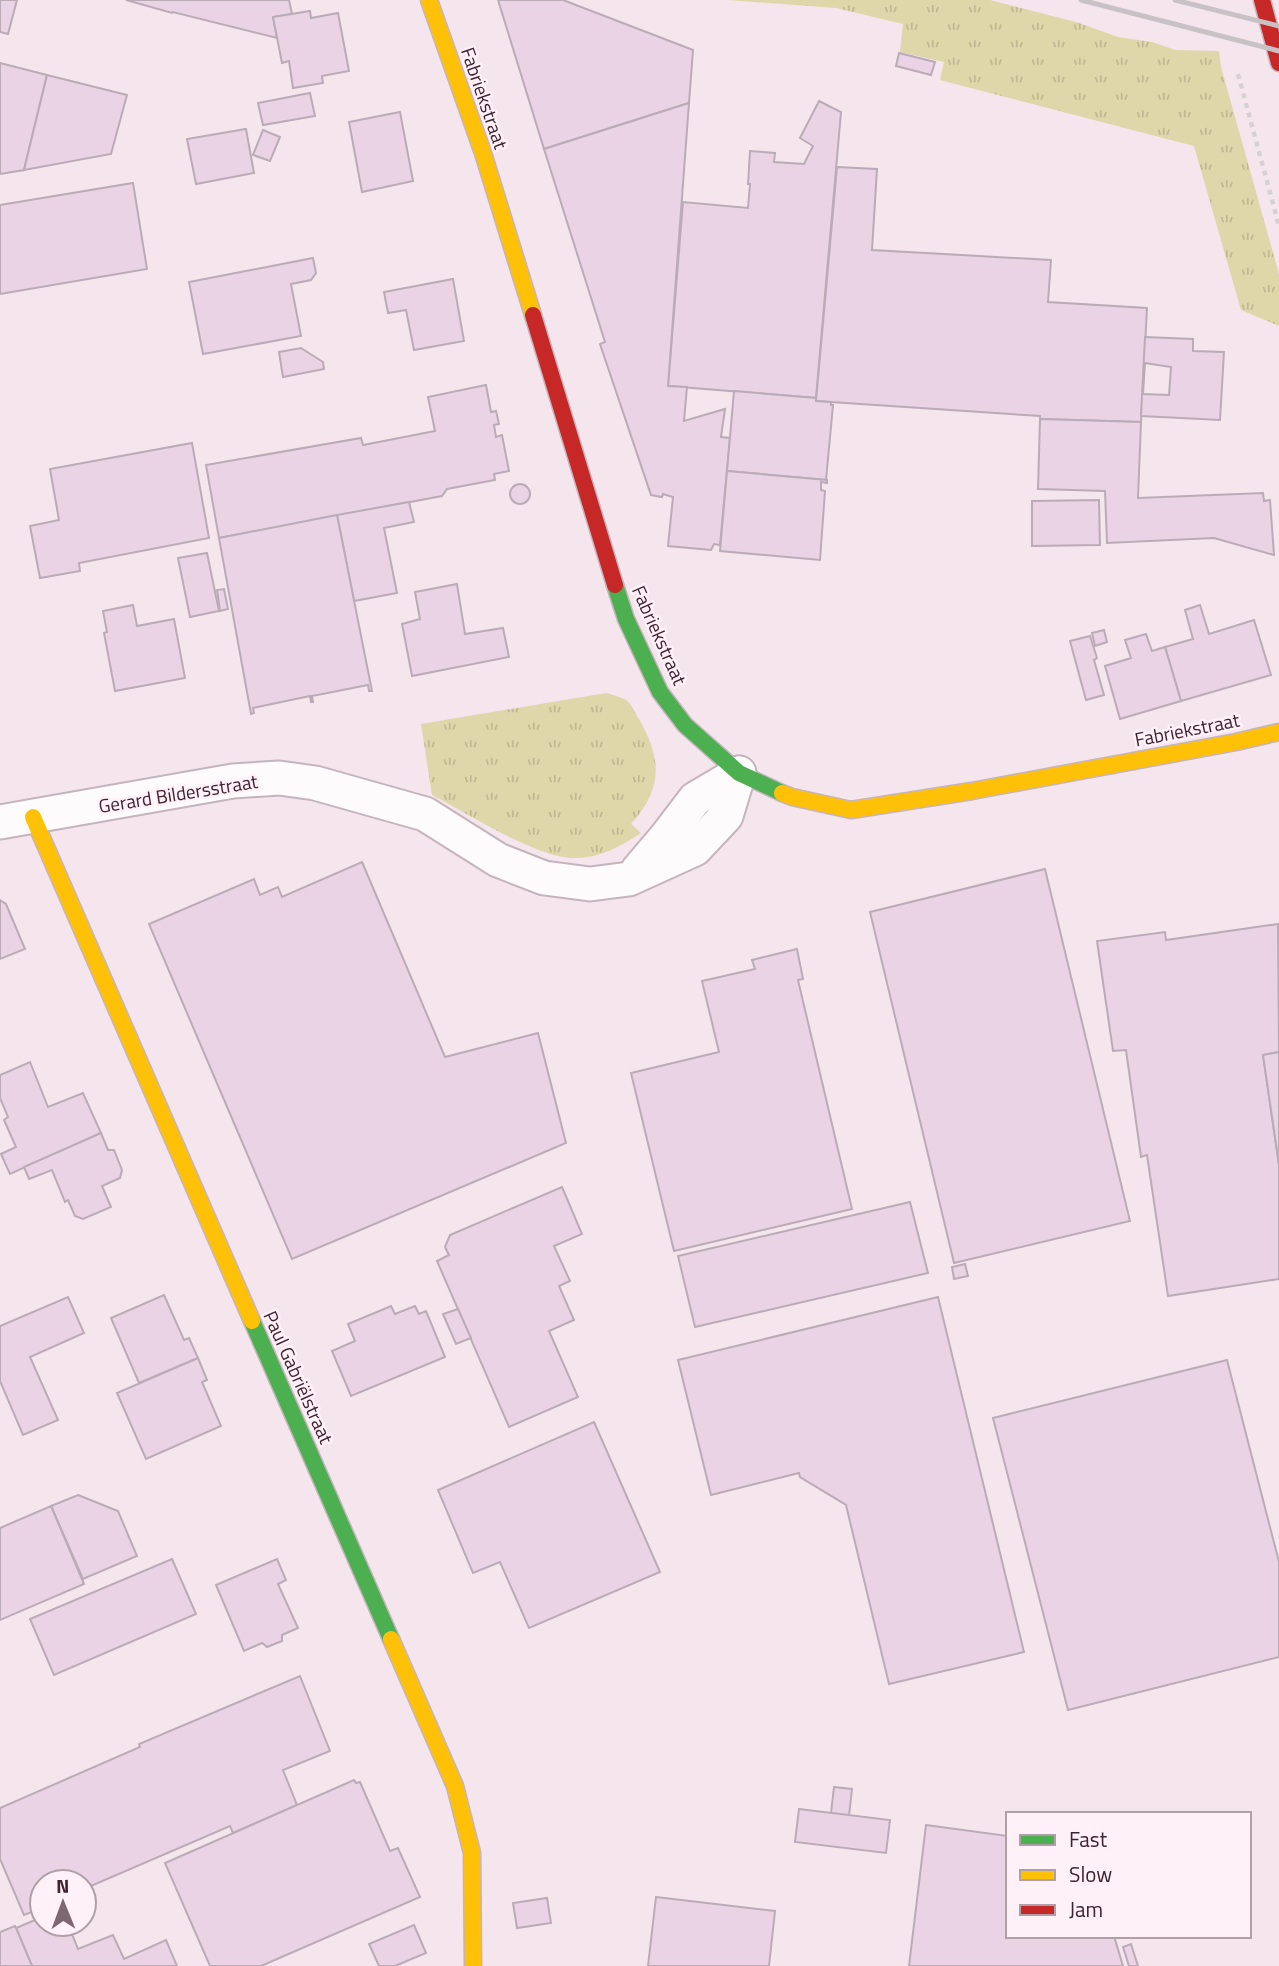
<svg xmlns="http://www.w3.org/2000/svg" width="1279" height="1966" viewBox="0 0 1279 1966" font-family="'Titillium Web',sans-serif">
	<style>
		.grass { fill: url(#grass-tufts) }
		.building { fill: #e9d3e4; stroke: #bbabb7; stroke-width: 2; fill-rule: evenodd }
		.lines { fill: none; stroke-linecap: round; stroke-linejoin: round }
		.street-casing { stroke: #c6b4bd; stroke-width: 37 }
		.fast-casing { stroke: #c6b4bd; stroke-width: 19 }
		.slow-casing { stroke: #c6b4bd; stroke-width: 19 }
		.jam-casing { stroke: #c6b4bd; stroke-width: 19 }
		.path { stroke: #d6d1d4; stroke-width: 4.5; stroke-dasharray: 5 5; stroke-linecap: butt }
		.street { stroke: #fefbfc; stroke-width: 33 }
		.fast { stroke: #4caf50; stroke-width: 16 }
		.slow { stroke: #ffc107; stroke-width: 16 }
		.jam { stroke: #c62828; stroke-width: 16 }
		.rail { stroke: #c8c2c5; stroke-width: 5 }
		.labels { text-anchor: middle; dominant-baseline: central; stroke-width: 5; stroke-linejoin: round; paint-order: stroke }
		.street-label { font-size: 19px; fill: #3d2430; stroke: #fff1f7 }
	</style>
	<defs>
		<pattern id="grass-tufts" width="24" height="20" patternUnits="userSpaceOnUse" patternTransform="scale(1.75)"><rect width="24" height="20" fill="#ddd7a9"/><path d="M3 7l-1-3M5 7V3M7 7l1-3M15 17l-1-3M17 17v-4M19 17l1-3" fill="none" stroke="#bfb892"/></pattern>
	</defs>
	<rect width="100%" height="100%" fill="#f5e6ed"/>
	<g class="grass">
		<path d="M727,0H990L1076,22L1118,37L1152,42L1176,50L1219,51L1221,67L1279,274V326L1241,310L1194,146L940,80L944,62L900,52L903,24L836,8Z"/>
		<path d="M606,693C612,695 622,697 627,701C632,704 635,714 639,719C662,759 663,789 631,824L641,833C621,846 600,858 576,858C538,859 467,813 432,795L421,724Z"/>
	</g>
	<g class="building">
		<path d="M0,0H17L8,34L0,32Z"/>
		<path d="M126,0H289L292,14L273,17L277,38L173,12L172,13Z"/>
		<path d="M498,0H563L693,50L689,103L544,149Z"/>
		<path d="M310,11L311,18L338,13L349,71L322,76L323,83L293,88L289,61L282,63L273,17Z"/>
		<path d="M899,53L935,62L931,75L896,66Z"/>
		<path d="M0,63L47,75L24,170L0,174Z"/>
		<path d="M47,75L127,95L111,154L24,170Z"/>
		<path d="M310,93L315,116L263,125L258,103Z"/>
		<path d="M819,101L841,112L816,398L668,386L683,202L748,208L750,184H748L750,151L775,153L774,162L804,164L813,146L800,138Z"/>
		<path d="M689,103L668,386L687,387L684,421L725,409L721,437L730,438L720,545L714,544L711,550L668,546L673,497L663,494L662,497L651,495L600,344L605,342L544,149Z"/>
		<path d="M400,112L413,181L362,192L349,122Z"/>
		<path d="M246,129L254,173L196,184L187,139Z"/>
		<path d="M263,130L280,137L270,161L253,155Z"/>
		<path d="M837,167L877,169L872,250L1051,260L1048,302L1147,308L1141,422L1040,419V416L816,401Z"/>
		<path d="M133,183L147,269L0,294V205Z"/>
		<path d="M313,258L316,273L311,280L291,284L301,336L203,354L189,282Z"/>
		<path d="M453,279L464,341L414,350L406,310L388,313L384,292Z"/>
		<path d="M1145,337L1193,339V351L1224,352L1220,420L1141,416ZM1145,363L1171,367L1169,395L1143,394Z"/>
		<path d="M301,348L323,362L324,369L283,377L279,352Z"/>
		<path d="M486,385L491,412L496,411L499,424L494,425L496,437L502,435L509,471L494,474L495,480L447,489L442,496L219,538L206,465L361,438L363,445L435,431L428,397Z"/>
		<path d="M734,391L816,398V401L831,402V405H833L826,480L727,471Z"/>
		<path d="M1040,419L1141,422L1138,498L1263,493L1264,501L1270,500L1274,555L1214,538L1107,543L1105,491L1038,489Z"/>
		<path d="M192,443L209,538L79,563L80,571L40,578L30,526L59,520L50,469Z"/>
		<path d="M727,471L827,480V483L821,482V490L825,491L820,560L720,551Z"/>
		<circle cx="520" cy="494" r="10"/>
		<path d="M1099,500L1100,545L1032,546V501Z"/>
		<path d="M409,502L414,522L384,528L397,593L354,601L337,515Z"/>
		<path d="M337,515L372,691H369L368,685L312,696L313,702H311L310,696L253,708L254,713L251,714L219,538Z"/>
		<path d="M207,553L219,611L190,617L178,558Z"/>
		<path d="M457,584L465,634L503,628L509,657L412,676L402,624L420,619L415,592Z"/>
		<path d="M224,589L228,609L220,611L217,590Z"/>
		<path d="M133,605L137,626L174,619L185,678L115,691L104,633L107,632L103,611Z"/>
		<path d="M1200,605L1209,634L1254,620L1271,675L1181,701L1165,647L1193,639L1185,610Z"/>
		<path d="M1104,630L1107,642L1095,646L1092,633Z"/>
		<path d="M1146,634L1152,651L1165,647L1181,701L1120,719L1105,666L1131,658L1125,640Z"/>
		<path d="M1090,636L1097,658L1094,660L1104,695L1086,700L1070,641Z"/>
		<path d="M362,862L445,1057L538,1033L566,1143L292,1259L149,924L254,879L260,895L278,887L282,897Z"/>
		<path d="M1045,869L1130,1221L954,1263L870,912Z"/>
		<path d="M0,900L6,904L25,949L0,959Z"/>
		<path d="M1278,924L1279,1052L1263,1055L1279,1165V1279L1168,1296L1147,1155L1141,1157L1126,1050L1113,1051L1097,941L1165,932L1166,940Z"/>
		<path d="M797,949L803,979L798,980L852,1209L674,1251L631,1073L719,1052L702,981L755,969L752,960Z"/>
		<path d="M1279,1052V1165L1263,1055Z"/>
		<path d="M30,1062L48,1107L83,1093L101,1133L10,1174L1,1154L16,1147L4,1120L8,1117L0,1098V1075Z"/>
		<path d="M101,1133L108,1150H114L122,1170L120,1178L102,1186L111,1207L83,1219L75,1216L68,1200L65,1202L52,1170L29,1179L24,1167Z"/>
		<path d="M562,1187L582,1234L554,1246L570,1281L559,1286L574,1320L549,1331L578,1397L509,1427L437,1261L449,1255L445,1247L450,1235Z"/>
		<path d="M910,1202L928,1273L695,1327L678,1256Z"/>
		<path d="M965,1264L968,1276L954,1279L952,1267Z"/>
		<path d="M164,1295L184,1340L189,1338L198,1358L139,1383L111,1318Z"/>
		<path d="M68,1297L84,1333L30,1357L58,1420L23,1435L0,1381V1326Z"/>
		<path d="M938,1297L1024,1652L889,1684L846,1505L800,1477L799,1473L711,1495L678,1360Z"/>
		<path d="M391,1306L395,1314L415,1306L419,1314L426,1311L445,1357L351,1396L332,1351L355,1341L348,1324Z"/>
		<path d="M458,1309L471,1338L456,1344L443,1314Z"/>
		<path d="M198,1358L207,1380L202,1382L221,1426L146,1459L117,1393Z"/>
		<path d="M1227,1360L1279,1562V1657L1068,1710L993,1418Z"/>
		<path d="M594,1422L660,1572L529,1628L500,1562L473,1573L438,1490Z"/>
		<path d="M78,1495L118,1511L137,1556L83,1579L51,1506Z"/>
		<path d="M51,1506L84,1584L0,1620V1528Z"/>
		<path d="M172,1559L196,1614L54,1675L30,1619Z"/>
		<path d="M277,1559L286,1580L278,1584L298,1628L282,1635V1641L267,1647L262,1643L244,1651L216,1585Z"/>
		<path d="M300,1676L330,1751L283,1770L297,1805L233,1833L230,1826L84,1889V1882H42V1908L24,1915L0,1859V1808L140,1747L139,1744Z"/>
		<path d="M354,1780L356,1783L360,1782L390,1851L398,1848L420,1897L261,1966H210L165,1863Z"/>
		<path d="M834,1787L852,1789L849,1816L831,1813Z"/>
		<path d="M799,1809L890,1820L886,1853L795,1842Z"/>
		<path d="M926,1825L1008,1836V1936H1114L1123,1966H909Z"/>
		<path d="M656,1897L775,1911L769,1966H648Z"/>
		<path d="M547,1898L551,1923L517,1928L513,1903Z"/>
		<path d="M42,1917V1924H68L78,1949L113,1935L124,1959L166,1940L177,1966H32L16,1928Z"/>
		<path d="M414,1925L426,1953L395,1966H379L369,1944Z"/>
		<path d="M15,1926L16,1928L32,1966H0V1932Z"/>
		<path d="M1131,1944L1138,1966H1129L1123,1947Z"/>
	</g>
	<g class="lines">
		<defs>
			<g id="street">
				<path d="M0,822L233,781L279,778L315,783L425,814L498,860L544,878L590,884L629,879L695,849L726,816L739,773"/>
				<path d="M638,870L666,837L695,799L739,773"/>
			</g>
			<g id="fast">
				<path d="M615,585L626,619L660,692L685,725L739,773L782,793"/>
				<path d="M252,1321L391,1639"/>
			</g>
			<g id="slow">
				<path d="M429,0L483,153L533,315"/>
				<path d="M782,793L792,797L851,810L972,791L1236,742L1279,732"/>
				<path d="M33,817L252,1321"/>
				<path d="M391,1639L455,1786L472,1853L473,1966"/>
			</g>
			<g id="jam">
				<path d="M1262,0L1279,63"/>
				<path d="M533,315L615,585"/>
			</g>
		</defs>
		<use href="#street" class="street-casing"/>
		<use href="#fast" class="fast-casing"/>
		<use href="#slow" class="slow-casing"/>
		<use href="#jam" class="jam-casing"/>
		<path class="path" d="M1238,74L1279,226"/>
		<use href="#street" class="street"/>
		<use href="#fast" class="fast"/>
		<use href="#slow" class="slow"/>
		<use href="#jam" class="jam"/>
		<g class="rail">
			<path d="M1081,0L1279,51"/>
			<path d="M1175,0L1279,26"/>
		</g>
	</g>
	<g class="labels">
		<g class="street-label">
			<text transform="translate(485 98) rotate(71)">Fabriekstraat</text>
			<text transform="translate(660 635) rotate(66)">Fabriekstraat</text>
			<text transform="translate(1187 729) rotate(-11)">Fabriekstraat</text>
			<text transform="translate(178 793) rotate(-9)">Gerard Bildersstraat</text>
			<text transform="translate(299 1377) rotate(66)">Paul Gabriëlstraat</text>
		</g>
	</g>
	<rect x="1006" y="1812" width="245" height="126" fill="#fff1f7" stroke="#b19fa7" stroke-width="2"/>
	<rect x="1020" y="1835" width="35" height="10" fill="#4caf50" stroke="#b19fa7" stroke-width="2"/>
	<text x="1069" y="1847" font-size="21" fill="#3d2430">Fast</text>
	<rect x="1020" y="1870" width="35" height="10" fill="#ffc107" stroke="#b19fa7" stroke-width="2"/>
	<text x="1069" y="1882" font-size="21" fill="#3d2430">Slow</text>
	<rect x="1020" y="1905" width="35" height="10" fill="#c62828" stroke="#b19fa7" stroke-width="2"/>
	<text x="1069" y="1917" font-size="21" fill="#3d2430">Jam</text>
	<g transform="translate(63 1903) rotate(359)"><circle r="33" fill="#fff1f7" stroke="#b19fa7" stroke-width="2"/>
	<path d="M0-5L12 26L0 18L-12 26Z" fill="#7d6872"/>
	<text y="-10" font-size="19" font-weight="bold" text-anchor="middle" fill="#3d2430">N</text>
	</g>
</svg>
